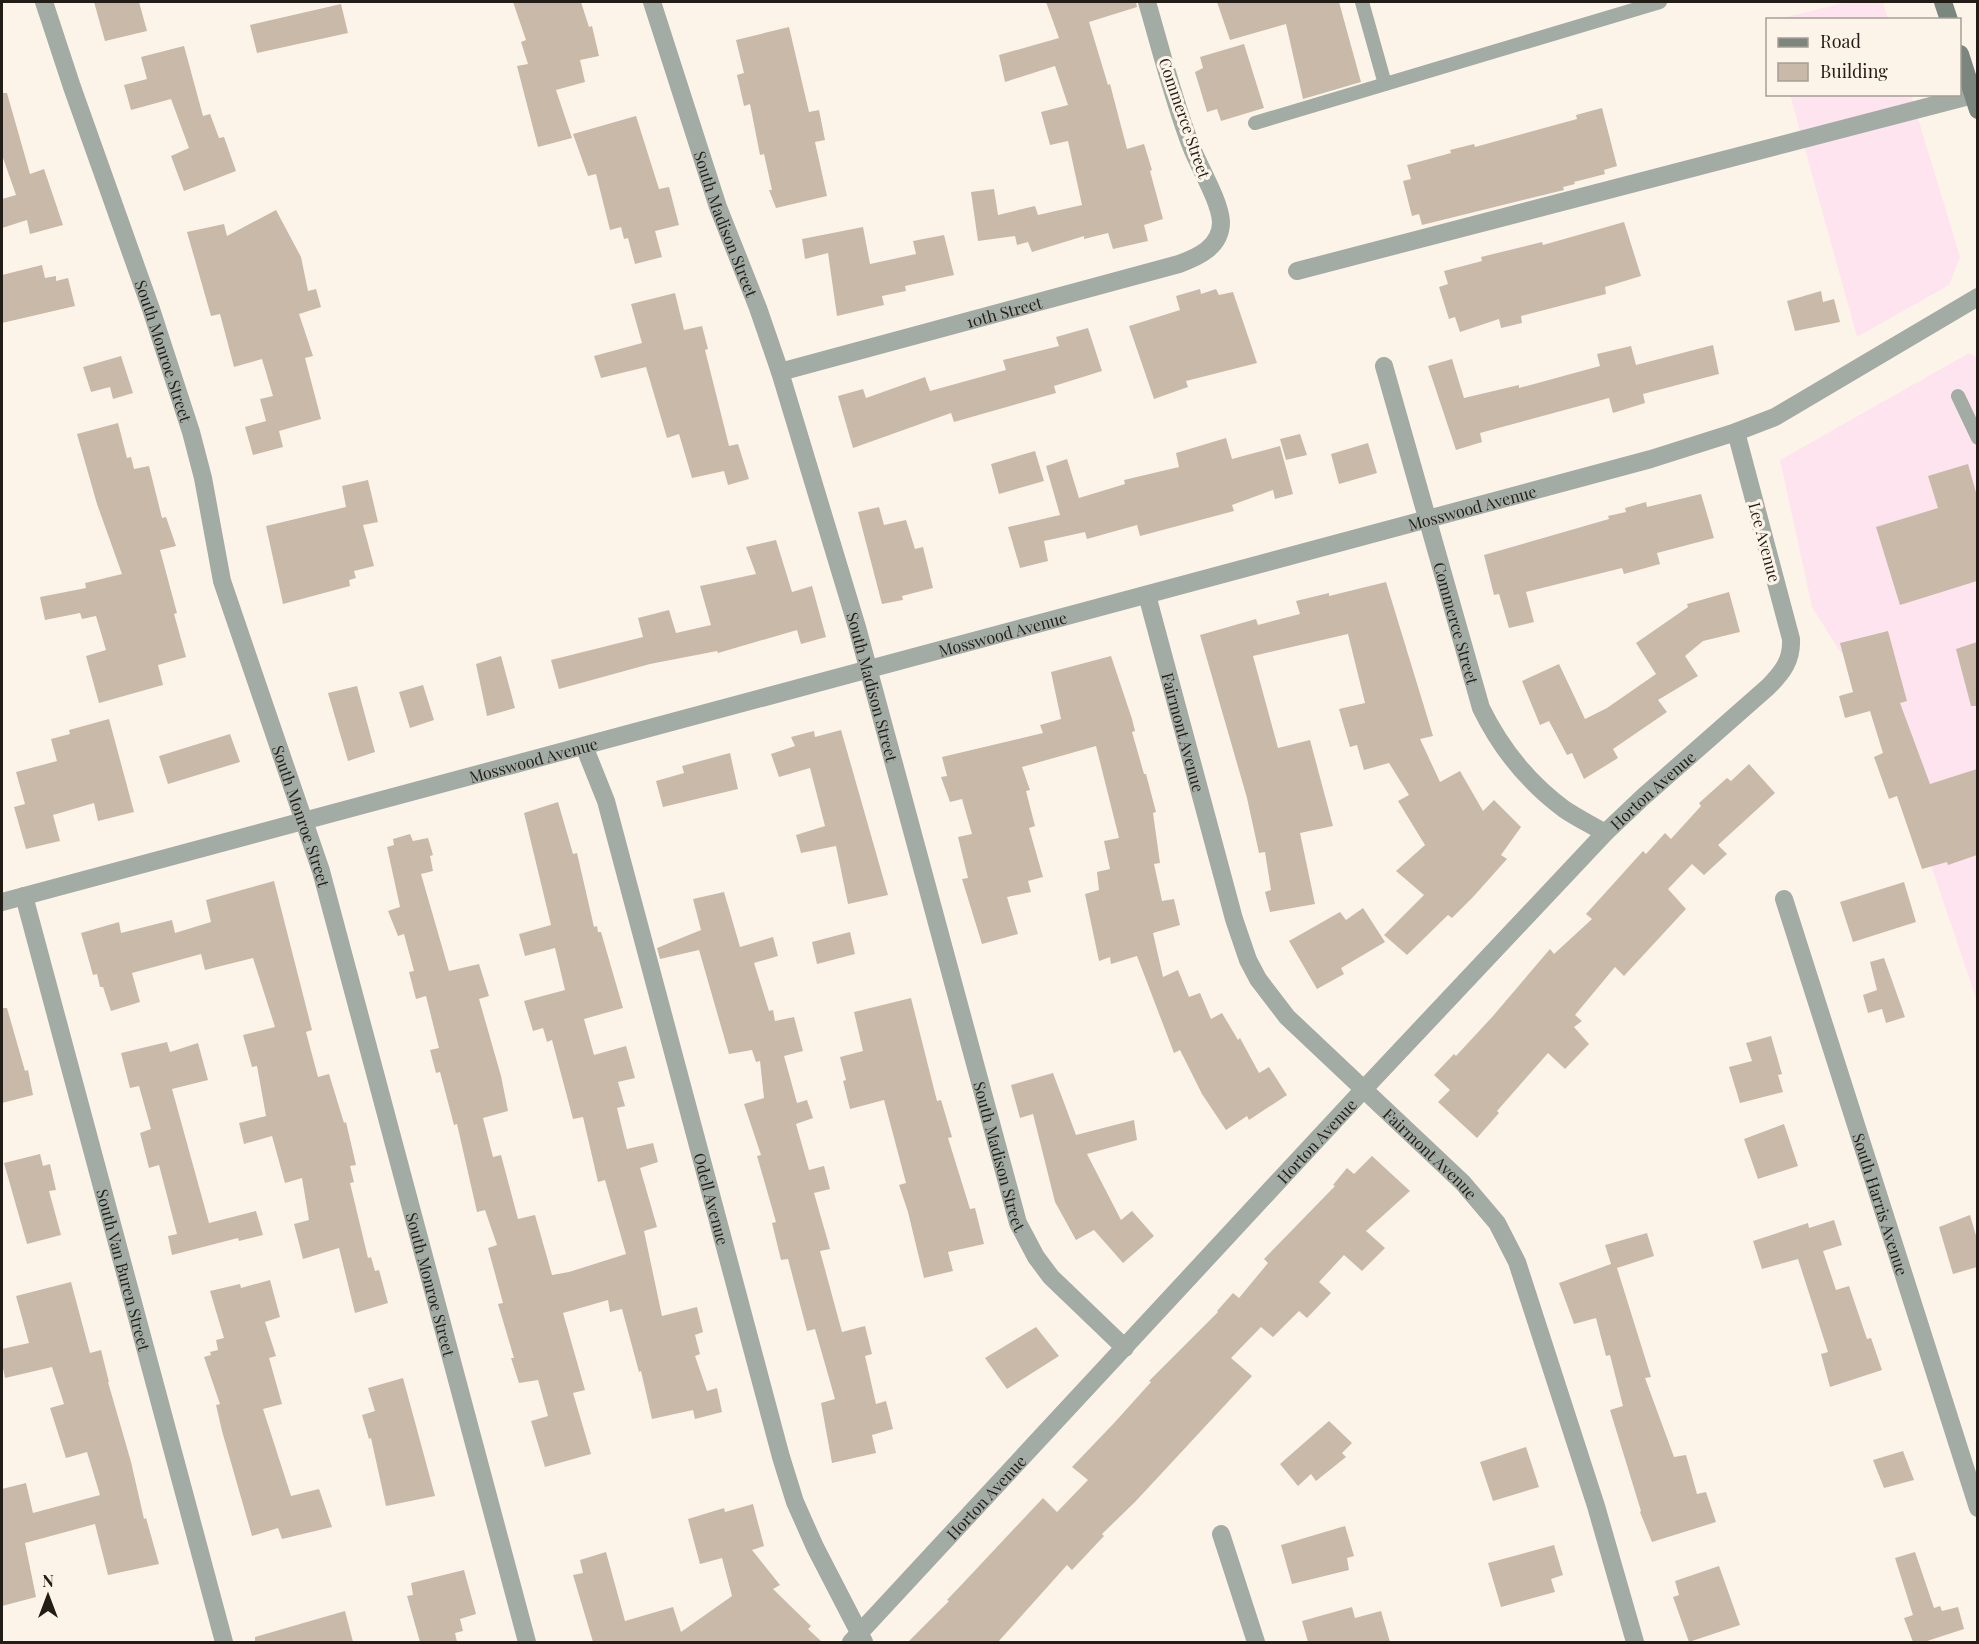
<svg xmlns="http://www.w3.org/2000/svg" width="1979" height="1644" viewBox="0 0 1979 1644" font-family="'Playfair Display',serif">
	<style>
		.commercial { fill: #fde4ee }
		.building { fill: #c9b9a9 }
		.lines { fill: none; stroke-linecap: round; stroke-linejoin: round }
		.service { stroke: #a3aba5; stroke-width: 14 }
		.minor { stroke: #a3aba5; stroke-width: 18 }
		.secondary { stroke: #7b877e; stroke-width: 18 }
		.labels { text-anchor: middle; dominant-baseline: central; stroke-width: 6; stroke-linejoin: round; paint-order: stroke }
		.street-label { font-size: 16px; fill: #221d16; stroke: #fdf4e9 }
	</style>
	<rect width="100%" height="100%" fill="#fdf4e9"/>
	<g class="commercial">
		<path d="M1847,2H1883L1888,19H1778Z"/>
		<path d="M1790,95H1911L1960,257L1949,285L1857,337Z"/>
		<path d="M1969,353L1977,357V1001L1912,809L1867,644L1841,653L1812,607L1780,460Z"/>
	</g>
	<g class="building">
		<path d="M94,2H139L147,31L105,41Z"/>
		<path d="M513,2H581L589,27L592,26L599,56L580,60L585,82L556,90L572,138L538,147L517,66L528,64L521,42L526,40Z"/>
		<path d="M1046,2H1136L1137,7L1089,22L1108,85L1110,84L1127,149L1144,144L1152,170L1150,171L1163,219L1144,225L1148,241L1113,249L1108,233L1084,239V236L1032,252L1028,242L1017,245L1015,236L978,241L971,192L994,189L998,215L1035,206L1038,215L1082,205L1068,141L1050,145L1041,112L1068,105L1055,66L1005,82L999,55L1059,38Z"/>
		<path d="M1217,2H1339L1361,82L1303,99L1286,24L1230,40Z"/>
		<path d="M341,4L348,33L257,53L250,25Z"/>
		<path d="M789,27L809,112L819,110L825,140L815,142L827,196L776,208L769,190H772L764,154L760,155L750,104L744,106L737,75L744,73L736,40Z"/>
		<path d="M1244,44L1264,108L1221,121L1217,109L1207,112L1195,72L1203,68L1200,57Z"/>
		<path d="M184,46L203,116L210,114L219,138L224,137L236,171L184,191L171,156L189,148L171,99L131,110L124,85L147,79L141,57Z"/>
		<path d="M2,93H7L30,174L44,169L63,225L30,234L27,220L2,228V199L16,195L2,155Z"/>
		<path d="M1602,108L1617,166L1604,170L1605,174L1574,182L1575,184L1563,187L1564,190L1422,225L1419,214L1412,216L1403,181L1411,179L1407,165L1451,153L1450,150L1474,144L1475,147L1577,119L1576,115Z"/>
		<path d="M636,116L659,189L669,187L679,225L655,231L662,257L635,264L628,238L624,239L621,227L610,230L596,174L588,176L573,134Z"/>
		<path d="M276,210L301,257L308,291L316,289L321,307L299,314L313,356L305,358L321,419L279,431L283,447L253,455L245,427L266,421L260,399L273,396L262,359L234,367L220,314L211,316L187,232L224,224L227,236Z"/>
		<path d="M1624,222L1641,276L1605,287L1606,294L1521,316L1522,323L1501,328L1499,319L1460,332L1455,317L1449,319L1439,287L1448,284L1444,271L1482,261L1481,257L1542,242L1543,245Z"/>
		<path d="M863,227L870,264L916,254L913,241L944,235L954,275L905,286L906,291L882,296L884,305L837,316L828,253L805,259L802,239Z"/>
		<path d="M42,265L45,278L56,276V281L68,278L75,306L2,323V275Z"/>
		<path d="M1200,289L1201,294L1216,289L1219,295L1233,292L1257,363L1186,381L1188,387L1154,399L1129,326L1180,310L1176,296Z"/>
		<path d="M1821,291L1823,302L1834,299L1840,322L1795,331L1787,301Z"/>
		<path d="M675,293L684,330L702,326L708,349L705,350L729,446L738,444L749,479L728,485L724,471L692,478L679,434L667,438L646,367L601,378L594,356L642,343L631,304Z"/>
		<path d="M1088,328L1102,371L1054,386L1056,393L954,422L951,413L853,448L838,396L863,389L866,398L925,377L930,391L1006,370L1003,360L1059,346L1056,337Z"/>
		<path d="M1713,345L1719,374L1643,394L1645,403L1613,413L1609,398L1480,433L1482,442L1456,450L1428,366L1452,359L1464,398L1519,385V388L1600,366L1597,354L1631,346L1636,365Z"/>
		<path d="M121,356L133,393L113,399L110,387L91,392L83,367Z"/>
		<path d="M118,423L127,458L131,457L134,469L149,466L162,518L166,517L176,546L160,550L177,613L174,614L186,657L158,665L163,685L99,703L86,656L106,650L96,616L82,619L80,613L45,620L40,597L86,588L85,583L122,574L97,504L77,434Z"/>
		<path d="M1300,434L1307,455L1286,460L1280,439Z"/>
		<path d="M1226,438L1232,459L1280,446L1293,494L1275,499L1273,490L1232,505L1234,511L1140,536L1137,525L1087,539L1085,532L1044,541L1048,561L1020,568L1008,527L1060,515L1046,466L1067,459L1079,498L1125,484L1124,480L1179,467L1176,453Z"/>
		<path d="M1368,443L1377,473L1339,484L1331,454Z"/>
		<path d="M1035,451L1044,481L999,494L991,464Z"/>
		<path d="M1968,464L1977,496V581L1900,605L1876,527L1938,508L1928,476Z"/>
		<path d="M368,480L378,522L363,525L374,566L354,571L356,578L349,580L350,586L283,604L266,526L346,507L342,486Z"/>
		<path d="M1701,494L1714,538L1657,553L1660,564L1624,574L1622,568L1526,592L1534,622L1509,628L1499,594L1494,595L1484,555L1609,519L1608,516L1626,512L1625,508L1646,502L1647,507Z"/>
		<path d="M879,507L884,525L906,520L915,549L923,547L933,588L902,596L903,600L882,604L858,512Z"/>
		<path d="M776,540L792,592L812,586L826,637L801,644L797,630L718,653L717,651L650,664L559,689L551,660L643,637L638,618L669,610L676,633L711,625L700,586L756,574L746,547Z"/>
		<path d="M1386,582L1433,736L1420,739L1440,782L1460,771L1483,811L1494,800L1521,827L1501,855L1507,859L1473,897L1452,918L1448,915L1407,955L1384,935L1424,895L1396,871L1425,845L1398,801L1409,795L1389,763L1364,770L1357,745L1350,747L1339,709L1365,703L1348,634L1253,656L1278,748L1310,740L1333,826L1300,833L1315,904L1270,912L1265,892L1271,890L1265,852L1259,853L1247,798L1200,635L1256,619L1258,625L1300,614L1296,601L1329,593V596Z"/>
		<path d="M1729,592L1740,632L1703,641L1685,656L1698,676L1658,700L1667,712L1613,749L1618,758L1584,779L1572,753L1567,755L1549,721L1540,725L1522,681L1559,664L1585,719L1607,708L1656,674L1636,643L1688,607L1687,604Z"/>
		<path d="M1888,631L1907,701L1900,703L1930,784L1977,769V855L1948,865L1947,862L1922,869L1897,796L1889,799L1874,757L1883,753L1870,711L1845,718L1839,696L1853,692L1840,643Z"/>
		<path d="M1977,642V706H1971L1956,649Z"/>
		<path d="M501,656L515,708L487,716L476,664Z"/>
		<path d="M1111,656L1132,719L1135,731L1132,732L1144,774H1146L1156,812L1153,813L1160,863L1154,864L1162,901L1174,899L1180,925L1153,933L1163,977L1178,970L1189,997L1200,993L1211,1019L1222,1013L1238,1040L1240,1038L1259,1073L1269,1067L1287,1095L1249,1120L1247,1116L1226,1130L1202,1094L1180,1050L1174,1053L1137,956L1111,964L1110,957L1099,961L1085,894L1099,890L1097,872L1110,869L1104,841L1119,838L1096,746L1022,767L1030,790L1026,791L1035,826L1029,828L1043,877L1028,881L1031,892L1007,897L1018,934L982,944L962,879L968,878L958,837L972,834L962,799L950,802L941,777L947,776L942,757L1043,733L1040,725L1061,719L1051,672Z"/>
		<path d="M423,685L434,720L410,728L399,692Z"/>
		<path d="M357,686L375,752L348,761L328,693Z"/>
		<path d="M109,719L134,812L98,821L94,803L53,815L60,841L26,849L14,807L25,804L16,772L57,761L51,739L70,734L69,730Z"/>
		<path d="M841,730L888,895L848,904L836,846L801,853L796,835L825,826L810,768L779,777L771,754L795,746L791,737L814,731L815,737Z"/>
		<path d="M230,734L240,762L168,784L159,756Z"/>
		<path d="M730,753L738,789L663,807L656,781L684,773L682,766Z"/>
		<path d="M1749,764L1775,793L1718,845L1727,854L1704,875L1692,864L1668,889L1686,909L1624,976L1615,967L1575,1015L1582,1021L1574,1027L1589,1044L1565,1069L1548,1053L1497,1111L1499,1113L1477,1138L1438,1102L1450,1090L1434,1075L1454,1054L1456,1056L1493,1016L1550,949L1554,954L1592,919L1586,914L1643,851L1646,854L1665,833L1671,839L1701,806L1699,803L1727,778L1731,781Z"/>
		<path d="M558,802L573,854L577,853L594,927L597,926L598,932H601L623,1008L584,1019L594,1055L626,1046L635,1078L618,1082L625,1106L617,1108L627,1149L653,1143L658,1162L640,1168L657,1227L644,1231L662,1316L697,1307L703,1332L695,1335L700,1354L695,1356L707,1391L717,1388L722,1412L695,1419L693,1410L652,1419L641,1371L639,1372L622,1309L610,1312L608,1300L563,1313L585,1390L573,1393L591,1454L545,1467L531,1421L548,1416L538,1380L519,1383L511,1358H514L498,1304L503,1303L488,1248L497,1245L485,1210L477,1212L457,1124L454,1125L440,1072L436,1073L430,1050L439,1048L426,996L416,999L409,972L414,971L404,934L398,936L388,911L400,907L387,847L394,845L393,839L410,834L413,841L428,838L433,855L430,856L433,871L421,874L449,971L479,964L489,996L479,999L501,1076L508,1111L483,1118L493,1157L501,1155L518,1219L535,1215L552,1275L569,1272L626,1254L605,1180L598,1182L583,1117L573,1119L552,1040L547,1042L543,1028L533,1031L524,1001L565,990L555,948L525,956L519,934L551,925L524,813Z"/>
		<path d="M274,881L312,1030L306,1032L318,1077L329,1074L344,1123L346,1122L356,1165L350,1166L354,1182L350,1183L368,1258L371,1257L375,1271L379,1270L388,1303L355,1313L339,1248L303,1259L294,1224L309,1220L302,1178L285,1183L272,1136L244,1144L239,1123L266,1116L257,1066L252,1067L243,1035L275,1027L253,958L205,970L201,954L132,973L140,1002L111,1011L103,987H100L97,974L93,975L81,933L119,922L121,933L172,920L175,933L211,922L206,900Z"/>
		<path d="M1904,882L1916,922L1853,942L1840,902Z"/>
		<path d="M724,892L740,947L773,937L778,956L754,963L769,1011L773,1010L775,1021L794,1017L803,1051L784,1056L797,1103L807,1100L813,1118L796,1124L809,1170L824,1166L830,1189L814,1193L830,1249L820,1251L842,1332L865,1326L872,1354L865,1356L876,1404L886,1401L893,1429L872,1435L876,1453L832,1463L821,1403L835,1399L815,1329L807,1331L788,1259L781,1260L772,1223L776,1222L757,1156L761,1155L744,1104L764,1098L760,1061L756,1062L752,1050L729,1054L699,950L660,959L657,948L701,930L693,899Z"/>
		<path d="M1363,908L1385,942L1341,968L1344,974L1317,989L1289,941L1340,912L1346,920Z"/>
		<path d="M850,932L855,954L817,964L812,942Z"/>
		<path d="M1884,958L1905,1017L1886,1023L1882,1009L1868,1013L1863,995L1877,990L1870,962Z"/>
		<path d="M911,998L937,1101L941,1100L952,1137L948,1138L970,1209L975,1208L984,1244L948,1252L953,1271L924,1278L908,1212L899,1185L906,1183L884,1100L850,1109L843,1081L846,1080L840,1057L863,1051L854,1012Z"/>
		<path d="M2,1008H7L25,1071L28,1070L33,1095L2,1103Z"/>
		<path d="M1771,1036L1782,1074L1778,1075L1783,1092L1740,1103L1729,1067L1752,1061L1746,1043Z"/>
		<path d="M167,1042L170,1052L198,1043L208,1080L172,1089L209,1223L256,1211L263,1235L239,1241L238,1238L172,1255L168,1236L177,1234L159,1165L149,1168L140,1133L151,1129L139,1086L130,1088L121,1053Z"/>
		<path d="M1053,1073L1076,1135L1134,1120L1137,1140L1087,1154L1121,1220L1132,1211L1154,1236L1123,1263L1094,1230L1076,1240L1055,1202L1033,1114L1020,1118L1011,1085Z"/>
		<path d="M1784,1124L1798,1166L1758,1179L1744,1139Z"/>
		<path d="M40,1154L43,1166L50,1164L56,1190L49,1191L61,1235L27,1244L4,1163Z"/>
		<path d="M1372,1156L1410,1191L1366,1231L1385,1248L1362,1271L1344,1255L1319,1282L1331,1293L1307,1318L1299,1311L1273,1337L1261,1327L1231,1358L1252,1376L1135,1502L1102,1534L1104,1536L1072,1570L1067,1565L998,1642H908L949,1601L947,1600L965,1581L1043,1498L1057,1512L1088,1480L1072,1467L1115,1422L1151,1382L1149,1381L1218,1312L1217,1311L1233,1293L1239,1298L1268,1263L1264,1259L1335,1186L1333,1185L1347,1168L1354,1174Z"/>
		<path d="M1970,1215L1977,1239V1267L1953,1274L1939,1227Z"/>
		<path d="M1834,1220L1842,1245L1823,1251L1836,1290L1849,1286L1867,1339L1871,1338L1882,1370L1830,1387L1821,1354L1828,1352L1798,1259L1762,1269L1753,1241L1808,1223L1809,1228Z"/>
		<path d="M1647,1233L1654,1256L1617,1268L1651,1377L1645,1378L1674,1457L1686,1455L1697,1494L1706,1492L1716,1522L1652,1542L1640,1512L1641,1511L1610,1410L1623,1406L1610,1355L1606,1356L1596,1318L1574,1324L1559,1283L1611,1264L1605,1245Z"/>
		<path d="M270,1280L280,1317L265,1322L276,1356L269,1358L282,1404L263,1409L291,1496L319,1489L332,1527L282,1539L278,1528L252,1536L222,1431L216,1405L220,1404L204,1357L211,1355L210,1352L218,1350L216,1340L224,1338L210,1291L240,1284L241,1288Z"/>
		<path d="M71,1282L90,1353L101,1350L109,1382H108L131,1462L144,1519L146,1518L159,1564L108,1575L95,1524L25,1543L36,1597L2,1606V1489L26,1483L33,1513L100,1495L87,1452L66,1458L50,1408L64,1404L52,1367L5,1378L2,1363V1349L29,1343L16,1296Z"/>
		<path d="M1036,1327L1059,1356L1007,1389L985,1358Z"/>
		<path d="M403,1378L435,1496L386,1506L371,1438L369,1439L362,1415L375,1411L368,1388Z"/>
		<path d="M1329,1421L1352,1443L1342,1453L1346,1457L1316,1481L1311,1474L1298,1486L1280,1464Z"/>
		<path d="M1526,1447L1539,1487L1493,1501L1480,1462Z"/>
		<path d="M1903,1451L1914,1480L1884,1488L1873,1460Z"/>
		<path d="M753,1504L764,1546L752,1550L780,1585L773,1589L811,1626L808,1629L822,1642H593L573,1575L583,1573L580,1560L606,1552L625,1621L673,1607L681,1632L732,1596L722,1558L700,1564L688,1519L724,1508L725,1512Z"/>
		<path d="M1345,1526L1354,1556L1347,1558L1349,1570L1292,1584L1281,1545Z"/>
		<path d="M1554,1545L1563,1575L1551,1579L1555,1592L1501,1607L1488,1563Z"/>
		<path d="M1915,1552L1934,1608L1940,1606L1942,1611L1958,1607L1964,1629L1924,1642H1913L1904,1618L1913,1615L1895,1558Z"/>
		<path d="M1719,1566L1740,1625L1689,1642L1673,1597L1679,1595L1675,1581Z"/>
		<path d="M464,1570L476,1614L460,1619L463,1631L455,1633L457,1642H420L407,1596L413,1595L411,1583Z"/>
		<path d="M1352,1607L1355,1618L1381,1611L1390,1642H1308L1302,1621Z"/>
		<path d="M345,1611L353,1642H255V1637Z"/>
	</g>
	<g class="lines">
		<g class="service">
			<path d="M1362,2L1385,84"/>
			<path d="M1255,123L1660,2"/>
			<path d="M1958,396L1978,438"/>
		</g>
		<g class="minor">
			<path id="s1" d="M44,2L72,87L151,309L191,432L203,478L222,581L321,871L527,1642"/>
			<path id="s2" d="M652,2L718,207L758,308L780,372L857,627L1018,1223L1036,1257L1051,1277L1125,1348"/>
			<path d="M1297,271L1973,95"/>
			<path id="s3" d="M1384,366L1481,708C1500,747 1529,783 1564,809C1577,818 1592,825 1605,833"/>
			<path id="s4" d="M780,372L1179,264C1198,257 1221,247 1221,222C1220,201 1199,167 1191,146C1173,99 1161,50 1147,2"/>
			<path id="s5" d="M1147,595L1234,919L1248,960L1258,979L1287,1017L1463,1183L1497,1223L1517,1262L1596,1506L1635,1642"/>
			<path id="s6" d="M584,746L606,801L781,1457L795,1502L815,1547L864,1642"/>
			<path id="s7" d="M24,896L224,1642"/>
			<path id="s8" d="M1784,899L1978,1508"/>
			<path id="s9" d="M2,902L1651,459L1736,432L1775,417L1978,297"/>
			<path d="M1221,1534L1256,1642"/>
			<path id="s10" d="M851,1642L1363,1090L1605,833L1643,797L1768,687C1783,672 1792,660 1791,639L1736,432"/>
		</g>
		<g class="secondary">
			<path d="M1943,2L1949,20"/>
			<path d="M1960,54L1978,110"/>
		</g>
	</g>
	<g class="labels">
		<g class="street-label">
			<text transform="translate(1185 118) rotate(71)">Commerce Street</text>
			<text stroke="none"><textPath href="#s2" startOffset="234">South Madison Street</textPath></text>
			<text stroke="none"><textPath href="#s4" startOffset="232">10th Street</textPath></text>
			<text stroke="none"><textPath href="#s1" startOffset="369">South Monroe Street</textPath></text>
			<text stroke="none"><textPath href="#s9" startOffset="1522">Mosswood Avenue</textPath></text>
			<text transform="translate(1765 542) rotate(75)">Lee Avenue</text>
			<text stroke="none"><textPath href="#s3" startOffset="267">Commerce Street</textPath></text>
			<text stroke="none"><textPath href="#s9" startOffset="1036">Mosswood Avenue</textPath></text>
			<text stroke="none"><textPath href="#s2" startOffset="720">South Madison Street</textPath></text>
			<text stroke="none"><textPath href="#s5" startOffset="142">Fairmont Avenue</textPath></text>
			<text stroke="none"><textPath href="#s9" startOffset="550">Mosswood Avenue</textPath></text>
			<text stroke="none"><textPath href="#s10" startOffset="1170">Horton Avenue</textPath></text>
			<text stroke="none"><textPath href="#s1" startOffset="855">South Monroe Street</textPath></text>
			<text stroke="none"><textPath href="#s10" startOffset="684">Horton Avenue</textPath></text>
			<text stroke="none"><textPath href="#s5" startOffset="646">Fairmont Avenue</textPath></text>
			<text stroke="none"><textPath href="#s2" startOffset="1206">South Madison Street</textPath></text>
			<text stroke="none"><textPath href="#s6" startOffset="471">Odell Avenue</textPath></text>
			<text stroke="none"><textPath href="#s8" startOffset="320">South Harris Avenue</textPath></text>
			<text stroke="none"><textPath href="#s7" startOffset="387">South Van Buren Street</textPath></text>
			<text stroke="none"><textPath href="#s1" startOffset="1341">South Monroe Street</textPath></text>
			<text stroke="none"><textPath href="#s10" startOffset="198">Horton Avenue</textPath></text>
		</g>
	</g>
	<rect width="1979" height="1644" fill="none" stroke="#221d16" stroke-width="6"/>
	<rect x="1766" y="18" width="195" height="78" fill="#fdf4e9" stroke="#a59e95" stroke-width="1.5"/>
	<rect x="1778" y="38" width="30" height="9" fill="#7b877e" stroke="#a59e95" stroke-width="1.5"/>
	<text x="1820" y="48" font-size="18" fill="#221d16">Road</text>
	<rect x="1778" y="63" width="30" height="18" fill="#c9b9a9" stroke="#a59e95" stroke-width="1.5"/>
	<text x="1820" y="78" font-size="18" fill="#221d16">Building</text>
	<g transform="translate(48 1596)" stroke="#fdf4e9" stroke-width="4.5" paint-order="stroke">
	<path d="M0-4.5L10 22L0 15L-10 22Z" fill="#221d16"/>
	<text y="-9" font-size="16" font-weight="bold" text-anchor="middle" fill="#221d16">N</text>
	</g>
</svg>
